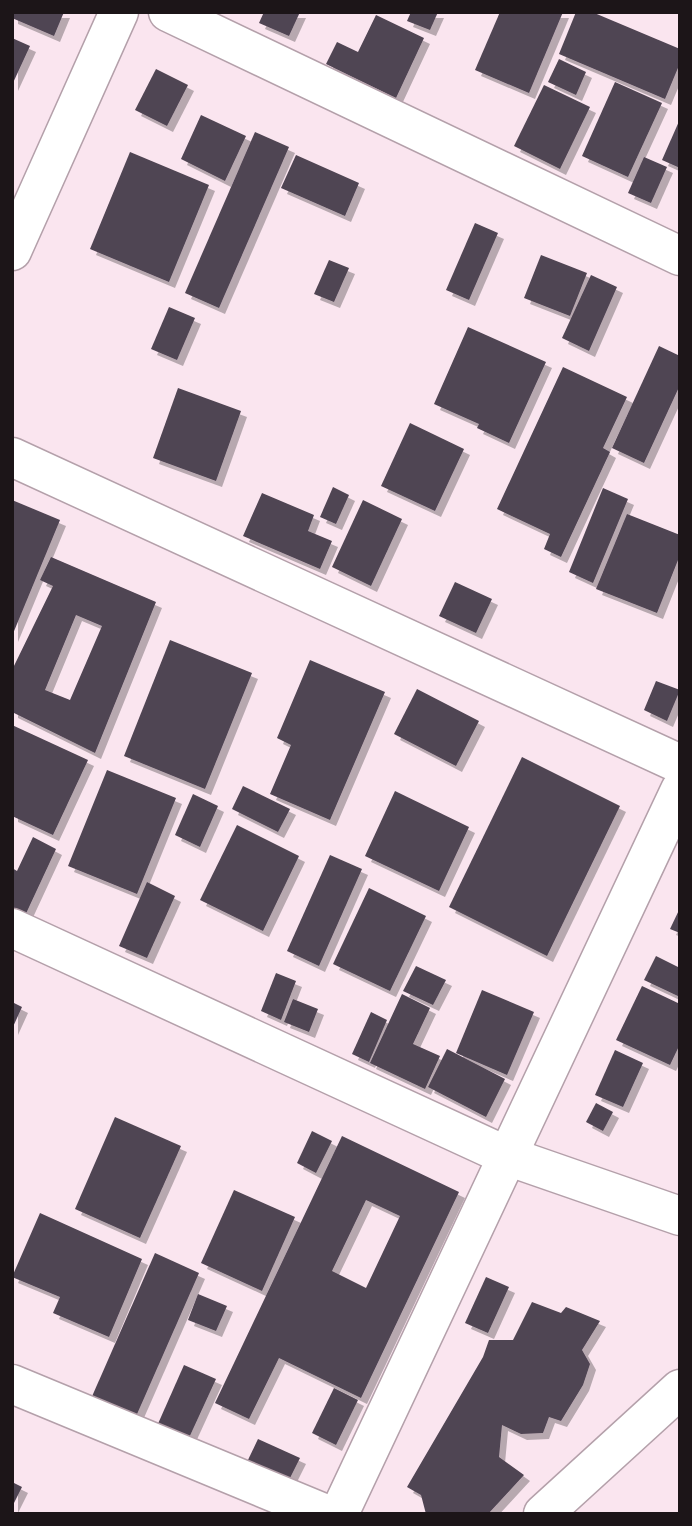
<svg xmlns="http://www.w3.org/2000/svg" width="692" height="1526" viewBox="0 0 692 1526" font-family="'Roboto Condensed',sans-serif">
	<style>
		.building { fill: #4f4452; fill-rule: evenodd; filter: url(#shadow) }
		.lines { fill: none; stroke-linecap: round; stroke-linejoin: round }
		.minor-casing { stroke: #b4a0aa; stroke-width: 41 }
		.minor { stroke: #fff; stroke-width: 38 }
	</style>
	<defs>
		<filter id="shadow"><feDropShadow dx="6" dy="6" stdDeviation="0" flood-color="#0004"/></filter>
	</defs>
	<rect width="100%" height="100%" fill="#fae5ef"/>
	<g class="building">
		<path d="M12,12H64L54,36L12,18Z"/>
		<path d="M264,12H300L289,36L259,23Z"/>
		<path d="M411,12H438L430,30L407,21Z"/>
		<path d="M500,12H563L529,93L475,70Z"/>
		<path d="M576,12H592L680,49V63L665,99L559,54Z"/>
		<path d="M376,15L424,38L396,98L326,64L337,42L358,52Z"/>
		<path d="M12,38L30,46L12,85Z"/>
		<path d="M559,59L586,72L576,95L548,82Z"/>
		<path d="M156,69L188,85L167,126L135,110Z"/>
		<path d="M615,82L662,103L628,177L582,156Z"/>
		<path d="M544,85L590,107L560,169L514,146Z"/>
		<path d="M201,115L246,136L225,181L181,159Z"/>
		<path d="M680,119V168L662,160Z"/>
		<path d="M255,132L289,147L219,308L185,293Z"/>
		<path d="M130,152L209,185L169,282L90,249Z"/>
		<path d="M296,155L359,183L345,216L281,188Z"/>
		<path d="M644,157L667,167L651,203L628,193Z"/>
		<path d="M475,223L498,233L469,300L446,290Z"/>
		<path d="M541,255L587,273L570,316L524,298Z"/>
		<path d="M329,260L349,268L334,302L314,294Z"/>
		<path d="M591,275L617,287L589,351L562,338Z"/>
		<path d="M169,307L195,318L177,360L151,349Z"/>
		<path d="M468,327L546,362L509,443L477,428L479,424L434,404Z"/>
		<path d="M659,346L680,356V385L644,463L612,448Z"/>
		<path d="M563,367L627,397L603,448L610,452L561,557L544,549L550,534L497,509Z"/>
		<path d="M178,388L241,411L216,481L153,458Z"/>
		<path d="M410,423L464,449L435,511L381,486Z"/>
		<path d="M333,487L349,495L336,524L320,517Z"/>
		<path d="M603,488L628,499L593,583L569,572Z"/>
		<path d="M262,493L314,515L308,531L332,541L320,569L243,536Z"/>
		<path d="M12,500L60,520L12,636Z"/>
		<path d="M363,500L402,519L371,586L332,567Z"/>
		<path d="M627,514L680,535V555L657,613L596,589Z"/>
		<path d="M51,557L156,602L95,753L12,712V670L53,586L40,580ZM76,615L102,626L70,700L45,690Z"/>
		<path d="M455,582L492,599L476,633L439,616Z"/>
		<path d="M170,640L252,673L205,789L124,756Z"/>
		<path d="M310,660L385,692L330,820L270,794L291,745L277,738Z"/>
		<path d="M656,681L680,690L667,721L644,710Z"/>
		<path d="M417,689L479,721L456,766L394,734Z"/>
		<path d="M12,725L88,760L53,835L12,816Z"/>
		<path d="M522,757L620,806L547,956L449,907Z"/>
		<path d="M107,770L176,798L137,894L68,866Z"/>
		<path d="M243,786L290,809L278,832L232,809Z"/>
		<path d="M395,791L469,827L439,891L365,856Z"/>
		<path d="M193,794L218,806L200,847L175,835Z"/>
		<path d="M237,825L299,856L263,931L200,900Z"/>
		<path d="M33,837L56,849L23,920L12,915V868L17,871Z"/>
		<path d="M330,855L362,869L319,966L287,951Z"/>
		<path d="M147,882L175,896L147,958L119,946Z"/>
		<path d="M369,888L426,916L390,991L333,964Z"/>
		<path d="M680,908V933L670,929Z"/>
		<path d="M656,956L680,968V997L644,980Z"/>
		<path d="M416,966L446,980L433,1005L403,991Z"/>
		<path d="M276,973L296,981L281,1020L261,1011Z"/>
		<path d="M642,986L680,1004V1044L670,1065L616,1040Z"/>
		<path d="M482,990L534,1012L507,1075L456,1053Z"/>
		<path d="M402,994L430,1008L413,1044L440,1056L425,1089L370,1063Z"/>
		<path d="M293,999L318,1009L309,1032L284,1022Z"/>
		<path d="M12,1002L22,1007L12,1029Z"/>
		<path d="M371,1012L387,1020L369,1062L352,1054Z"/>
		<path d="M447,1049L505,1079L486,1117L428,1087Z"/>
		<path d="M615,1050L643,1063L623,1107L595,1095Z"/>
		<path d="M596,1103L613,1112L603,1131L586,1122Z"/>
		<path d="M115,1117L181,1146L140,1238L75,1209Z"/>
		<path d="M312,1131L332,1141L316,1173L297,1163Z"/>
		<path d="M342,1136L459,1192L361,1398L279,1358L249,1419L215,1403ZM366,1200L400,1216L366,1288L332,1271Z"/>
		<path d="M234,1190L295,1217L262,1291L201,1263Z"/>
		<path d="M40,1213L142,1259L109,1337L53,1313L60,1297L12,1277Z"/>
		<path d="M155,1253L199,1273L134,1421L90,1401Z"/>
		<path d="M486,1277L509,1287L488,1333L465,1323Z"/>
		<path d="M198,1294L227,1306L216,1331L188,1320Z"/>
		<path d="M532,1302L561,1313L566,1307L600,1321L582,1350L590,1364L583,1385L561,1421L549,1417L543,1433L521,1434L502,1425L499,1457L524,1475L488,1514H426L421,1495L407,1487L483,1357L489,1340H513Z"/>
		<path d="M184,1365L216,1379L188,1440L157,1426Z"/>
		<path d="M334,1388L358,1400L336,1445L312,1433Z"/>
		<path d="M258,1439L300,1458L288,1482L247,1462Z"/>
		<path d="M12,1482L22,1487L12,1507Z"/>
	</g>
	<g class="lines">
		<defs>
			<g id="minor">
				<path d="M168,12L680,256"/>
				<path d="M12,251L119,12"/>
				<path d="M12,457L680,764"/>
				<path d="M12,928L507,1156L680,1216"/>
				<path d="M12,1384L326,1514"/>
				<path d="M339,1514L680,790"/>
				<path d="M543,1514L680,1389"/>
			</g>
		</defs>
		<use href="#minor" class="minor-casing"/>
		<use href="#minor" class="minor"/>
	</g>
	<rect width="692" height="1526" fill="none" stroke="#1c1518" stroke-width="28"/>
</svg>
